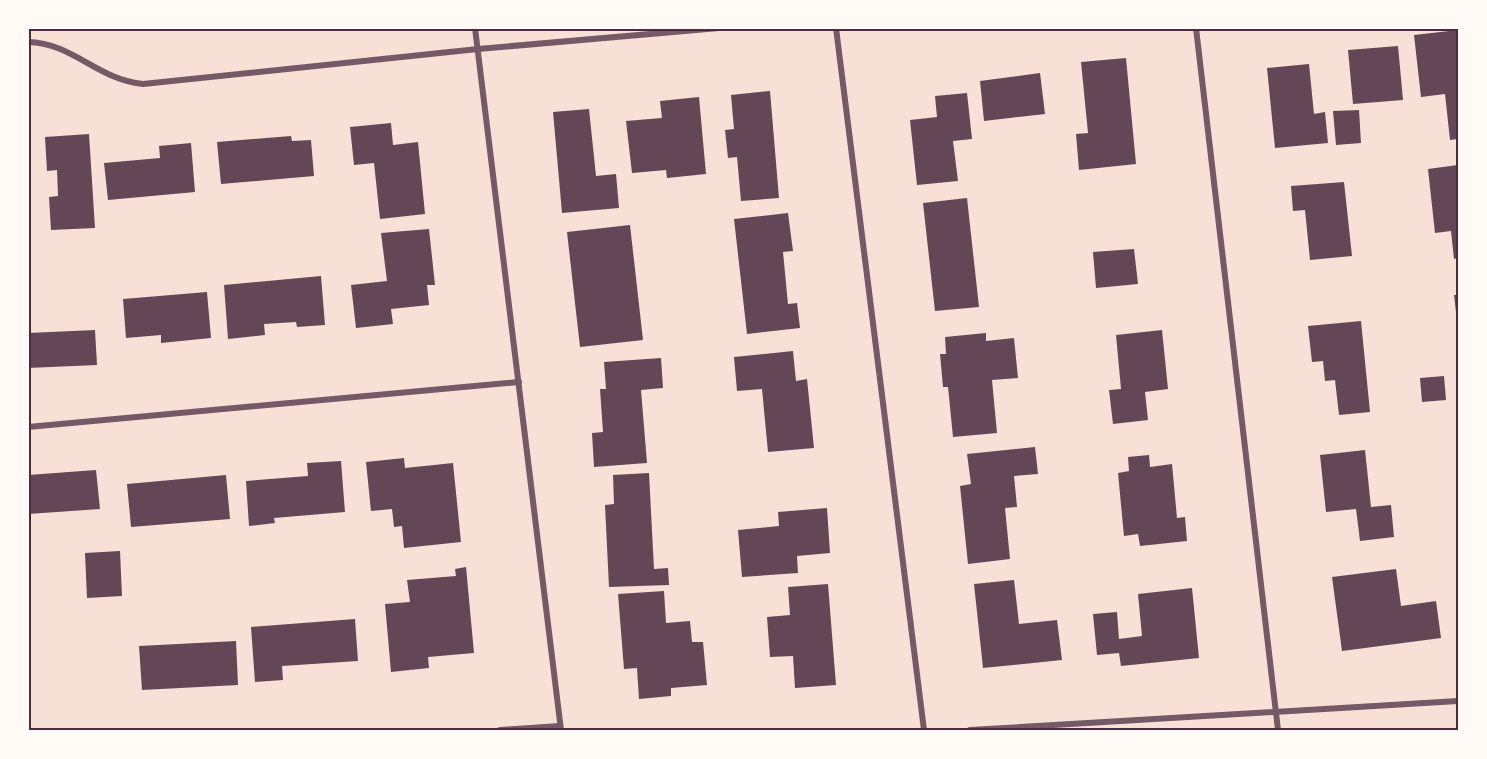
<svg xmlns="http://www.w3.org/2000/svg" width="1487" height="759" viewBox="0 0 1487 759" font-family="'Noto Sans',sans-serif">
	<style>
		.building { fill: #644757 }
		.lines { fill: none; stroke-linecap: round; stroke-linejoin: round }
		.minor { stroke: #755966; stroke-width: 6 }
		.neatline { fill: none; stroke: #4a2c40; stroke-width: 2 }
	</style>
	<rect width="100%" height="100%" fill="#f7e1d7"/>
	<g class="building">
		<path d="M1458,30V139L1450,140L1445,94L1421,97L1414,35Z"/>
		<path d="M1398,46L1403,100L1353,104L1348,50Z"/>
		<path d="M1126,58L1136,164L1079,170L1076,134L1088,133L1081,62Z"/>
		<path d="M1309,64L1314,114L1325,112L1328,143L1275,148L1267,68Z"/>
		<path d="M1040,73L1045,114L984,121L980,81Z"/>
		<path d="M770,91L779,198L741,201L737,157L728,158L725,130L734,129L731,95Z"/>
		<path d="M967,93L972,139L953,141L958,181L917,185L910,120L937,117L935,96Z"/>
		<path d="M699,97L706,174L667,178L666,170L632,173L626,121L662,118L660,101Z"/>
		<path d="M589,109L596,176L616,174L619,208L562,213L553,112Z"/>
		<path d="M1359,110L1361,143L1336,145L1333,111Z"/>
		<path d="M391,123L393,145L418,142L425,214L380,219L374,163L354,165L350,127Z"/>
		<path d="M89,134L95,228L51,230L49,197L58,196L57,170L47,171L45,137Z"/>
		<path d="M291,136L292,141L311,140L314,176L221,184L217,142Z"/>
		<path d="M191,143L195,192L108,200L104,163L160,158L159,146Z"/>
		<path d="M1458,165V258L1454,259L1451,231L1435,233L1428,169Z"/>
		<path d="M1344,182L1352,256L1310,260L1305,210L1293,211L1291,186Z"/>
		<path d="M967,198L979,307L935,311L923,203Z"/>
		<path d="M788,213L793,251L783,252L788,304L797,303L800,328L747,334L734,219Z"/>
		<path d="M630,225L643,340L580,347L567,232Z"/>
		<path d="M429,229L435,285H427L429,305L391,309L393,324L356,328L351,285L387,281L381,233Z"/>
		<path d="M1134,249L1138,284L1096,288L1093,252Z"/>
		<path d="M321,276L325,325L297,327L296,322L264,324L265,335L228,339L224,285Z"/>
		<path d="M207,292L211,338L161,343V335L126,338L123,299Z"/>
		<path d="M1454,295H1458V321H1457Z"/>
		<path d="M1361,321L1370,412L1339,415L1335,380L1325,381L1323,361L1312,362L1308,326Z"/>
		<path d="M95,330L97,365L28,368V333Z"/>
		<path d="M1162,330L1168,389L1145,392L1148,420L1113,424L1109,390L1121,389L1116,335Z"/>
		<path d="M986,333V341L1014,338L1018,378L992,380L997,433L953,437L948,387H943L940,354H946L945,337Z"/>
		<path d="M793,351L796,381L807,379L814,448L768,452L762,389L737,391L734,357Z"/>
		<path d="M661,358L663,388L641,390L647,463L594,467L592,433L603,432L600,389H606L604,362Z"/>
		<path d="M1444,376L1446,400L1422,402L1420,378Z"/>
		<path d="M1035,447L1038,474L1014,476L1017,507L1005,508L1010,559L968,564L960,486L971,484L967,454Z"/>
		<path d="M1365,450L1371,507L1391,505L1394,537L1360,541L1356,509L1326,512L1320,455Z"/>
		<path d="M1149,455L1150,467L1172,464L1177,518L1185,517L1187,541L1140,546L1138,534L1124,536L1118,473L1129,471L1128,457Z"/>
		<path d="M404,458L405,468L453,463L461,542L404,548L402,526L394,527L392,509L371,511L366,462Z"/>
		<path d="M341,461L345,512L274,518L275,523L249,526L246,481L308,476L307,463Z"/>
		<path d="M96,470L100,509L28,514V475Z"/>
		<path d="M649,473L654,569L668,568L669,585L609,587L605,505L614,504L613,475Z"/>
		<path d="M226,475L230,519L131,527L127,484Z"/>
		<path d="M827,508L830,553L797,556L798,573L742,577L738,530L779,526L778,512Z"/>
		<path d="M120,551L122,596L87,598L85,553Z"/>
		<path d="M466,567L474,653L428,657L429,668L391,672L385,604L410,602L407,580L456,576L455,569Z"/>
		<path d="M1396,569L1401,606L1436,601L1441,638L1342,651L1332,577Z"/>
		<path d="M1014,580L1019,624L1057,620L1062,660L983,668L974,584Z"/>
		<path d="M828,584L836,685L795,688L793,656L770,657L767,617L790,615L788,587Z"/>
		<path d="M1192,588L1199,658L1121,666L1119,653L1097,655L1093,614L1117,612L1119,639L1142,636L1138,594Z"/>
		<path d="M664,591L666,623L690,621L692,642H703L707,685L671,688V696L639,699L637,668L624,669L618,594Z"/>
		<path d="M355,619L358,661L282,666L283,680L255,682L251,627Z"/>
		<path d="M236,641L238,685L142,690L139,646Z"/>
	</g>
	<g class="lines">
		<g class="minor">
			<path d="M475,28L561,730"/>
			<path d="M836,28L924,730"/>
			<path d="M1196,28L1278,730"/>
			<path d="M28,42C73,43 98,80 143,84L478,49L719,28"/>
			<path d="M28,427L519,382"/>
			<path d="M500,730L560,726"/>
			<path d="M970,730L1458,701"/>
		</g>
	</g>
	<rect width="1487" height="759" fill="none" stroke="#fffaf5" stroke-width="60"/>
	<rect x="30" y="30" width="1427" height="699" class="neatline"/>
</svg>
